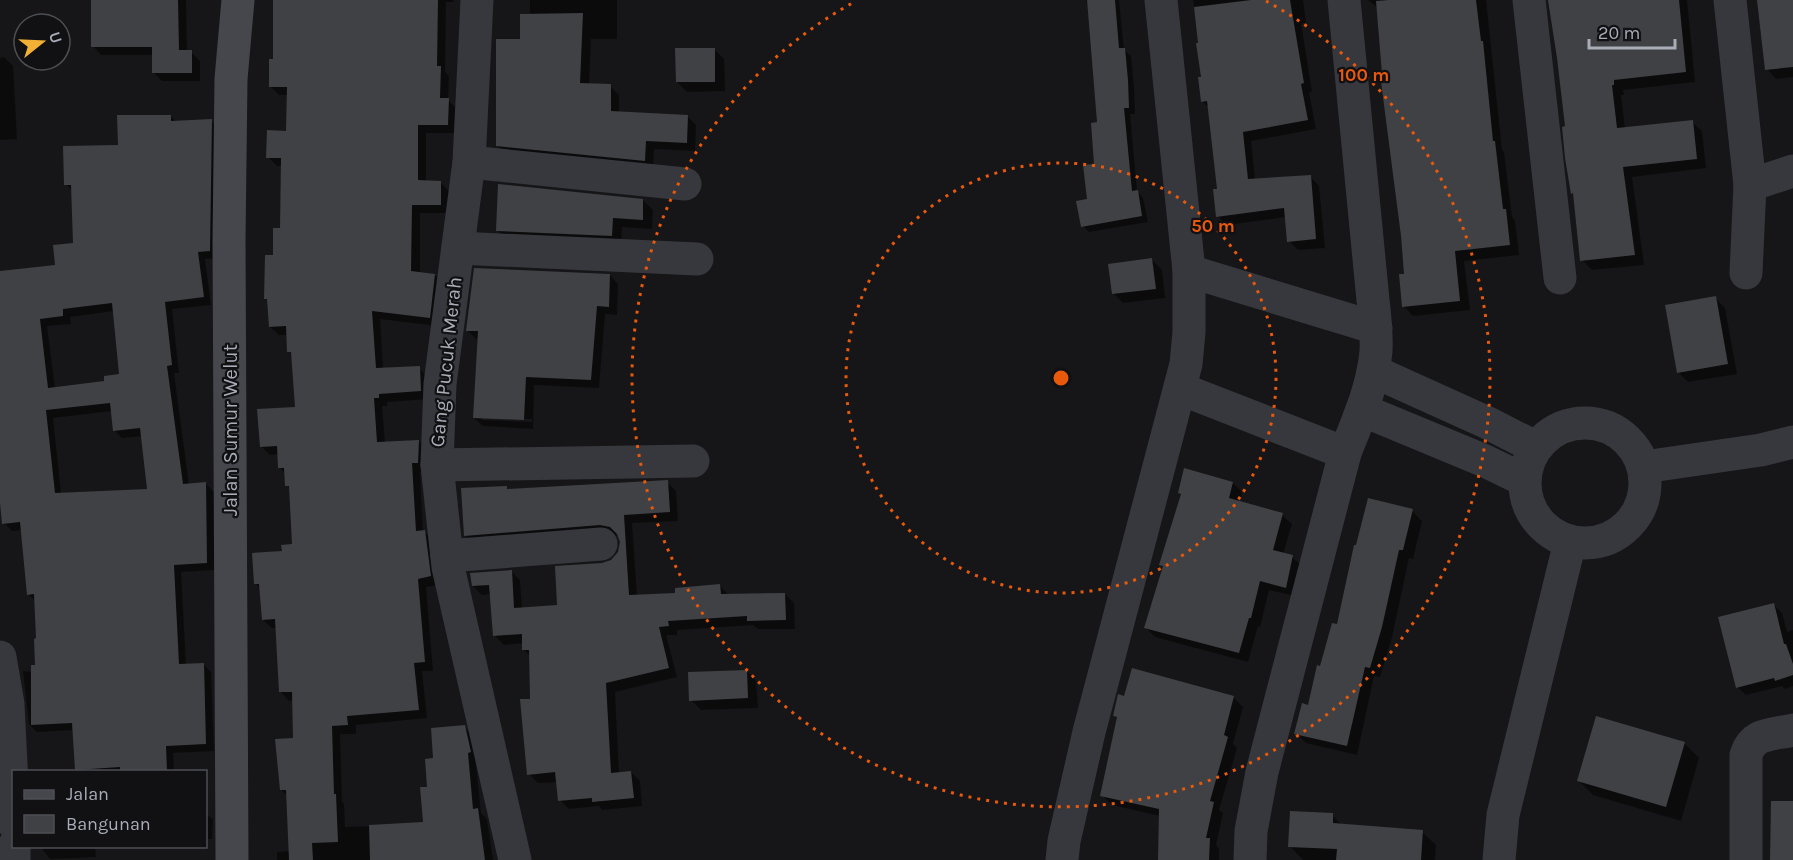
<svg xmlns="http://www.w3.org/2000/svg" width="1793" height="860" viewBox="0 0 1793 860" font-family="Karla,sans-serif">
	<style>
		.shadow { fill: #0007; fill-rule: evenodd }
		.building { fill: #404145; fill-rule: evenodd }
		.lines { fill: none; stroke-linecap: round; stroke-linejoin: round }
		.street { stroke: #37383d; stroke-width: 33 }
		.secondary { stroke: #45474d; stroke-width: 33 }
		.ring { fill: none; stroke: #e8590c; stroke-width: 3; stroke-dasharray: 3 6 }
		.labels { text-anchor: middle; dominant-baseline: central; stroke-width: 4.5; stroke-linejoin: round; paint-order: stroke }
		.street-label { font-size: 20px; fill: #a8adb8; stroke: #111113 }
		.centre { fill: #e8590c; stroke: #111113; stroke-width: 3 }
		.ring-label { font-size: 18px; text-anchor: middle; font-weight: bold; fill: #e8590c; stroke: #111113; stroke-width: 4.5; stroke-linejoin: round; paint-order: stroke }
	</style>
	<rect width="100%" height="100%" fill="#161618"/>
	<g class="shadow">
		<path d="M92,0H186L187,52H191L200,61V81H162L154,73L153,55H101L93,46Z"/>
		<path d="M275,0H454L453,2H446L445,72L449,76L448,100L457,109V133H426V182H440L449,191V213H420V273L435,275L444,284L438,326L380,319L383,369L419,368L428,377L429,399L387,402V406H382L385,443L419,441L427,450L426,471L420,472L423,531L433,540L439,585L426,587L433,671H422L427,718L356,725V734H340L342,802L344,804L345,827L424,824L435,759L464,727L473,736L481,813L487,819L493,860H277V852L290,851L288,796L281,790L295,739L294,700L289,701L281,692L277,628H272L263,620L261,589L255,583L283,553L294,545L291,489L287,486L286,474L279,467V454L270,455L261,446L296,408L293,356L289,351L288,335H279L270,327L269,302L265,298L281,230L282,166H277L268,157L288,132V95H279L270,86L275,61Z"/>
		<path d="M530,0H617V39H591L589,85L610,86L619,95V113L687,116L696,125L695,151L654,149L653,169L506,154L497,145L522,41L530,15Z"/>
		<path d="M1086,0H1119L1124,50L1131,56L1134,87L1135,114H1130L1137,191L1143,198L1148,222L1089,232L1083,226L1096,165L1099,124L1089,11Z"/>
		<path d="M1193,0H1303L1306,23H1301L1312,92H1309L1316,129L1251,141L1255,180L1310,176L1319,186L1325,248L1298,250L1289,241L1286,217L1227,225L1218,216V190L1209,108L1202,101L1200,44Z"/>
		<path d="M1368,0H1486L1502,150L1504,152L1512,217L1515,221L1519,255L1464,261L1470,310L1413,316L1404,306L1405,275L1378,8Z"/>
		<path d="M1549,0H1687L1695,82L1623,90L1624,95H1621L1625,129L1692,122L1702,131L1706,168L1632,177L1644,265L1592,270L1582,260L1575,196L1572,193L1559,58Z"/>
		<path d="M1759,0H1793V77L1776,79L1767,69Z"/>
		<path d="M714,49L724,59L725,91L687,92L677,82Z"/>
		<path d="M4,57L13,66L17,139L0,140V58Z"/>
		<path d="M171,116L177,123L211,121L219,129L218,258L205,259L211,305L172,309L179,373H174L189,485L206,484L214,492V570L181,572L186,665L203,664L211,672L214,751L173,753L174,772H79L77,769L74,730L37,732L29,724L23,671L33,672L37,667L35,601L28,594L22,530L12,531L4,523L0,489V273L57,266L74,244L73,192L66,184L119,147ZM114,311L121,375L106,382L55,389L47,326L71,324L70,317ZM112,411L114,430L122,438L143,436L149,491L61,493L53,418Z"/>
		<path d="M643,200L653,210L652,229L622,227L621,245L507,240L497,230Z"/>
		<path d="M1152,260L1162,270L1165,298L1123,303L1114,294Z"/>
		<path d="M610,275L618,284L617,315L605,314L599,388L534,385L533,429L483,426L474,418L479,339H476L467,330ZM482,417L532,419V422L482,420Z"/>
		<path d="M1715,298L1725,308L1737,374L1688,382L1678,372Z"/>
		<path d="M667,482L676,491L678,521L632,523L637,596L677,595L720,586L729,595L785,594L794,603L795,629H758L753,625L677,630V635H666L677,677L615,692L619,774L631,772L640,781L642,806L602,810L599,806L569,809L560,800L558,782L538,783L529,774L531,700L530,656L524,650V643L504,645L495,636L491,594L482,595L473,586L511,571L520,580L522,609L559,606L603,564L612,561L620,552L621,542L619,536L609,534L474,544L465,535L506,487L509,490Z"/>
		<path d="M1233,483L1242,492L1239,502L1282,515L1292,524L1283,554L1292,557L1302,566L1295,596L1269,590L1260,627L1258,626L1248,662L1155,637L1146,628L1164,568L1160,564L1182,496L1179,493Z"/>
		<path d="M1412,511L1422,521L1413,559L1409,558L1392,637L1380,677L1374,676L1357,755L1306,743L1296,733L1309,707L1321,668L1339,626Z"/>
		<path d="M1774,605L1782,613L1787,632L1793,630V686L1785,689L1782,686L1746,695L1737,687Z"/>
		<path d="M747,671L756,681L758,708L701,710L691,700Z"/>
		<path d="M1233,697L1243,707L1233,744L1237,748L1219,810L1223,813L1216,845L1219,849V860H1159L1160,816L1112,805L1102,795L1118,719L1114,716Z"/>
		<path d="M1684,743L1699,758L1681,821L1593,795L1579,781Z"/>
		<path d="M206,814L213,819L212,839H206Z"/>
		<path d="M1332,815L1343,826L1422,832L1436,845L1435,860H1303L1290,846Z"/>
		<path d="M40,846H95L96,857L50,859Z"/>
	</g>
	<g class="building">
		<path d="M91,0H178L179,50H192V73H152V47H91Z"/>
		<path d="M273,0H438L437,66H441L440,98H449L448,125H418V180L441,181V205H412L411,271L435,274L430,318L372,311L376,368L420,366L421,391L379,394V398H374L377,442L419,440L418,463H412L416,531L425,530L431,576L418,579L425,662L414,663L419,710L347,716L348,725L332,726L334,794H336L338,842L312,843L313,860H289L286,790H280L275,739L293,738L292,692H279L275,619L262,620L259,584H254L252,553L282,551L281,545L292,544L289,486H285L284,468H278L277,446L260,447L257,409L295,407L291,352H287L286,326L269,327L267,299H264L265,255H273V228H280L281,158H266L267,130L286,131L287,87H269V59H273Z"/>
		<path d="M1087,0H1115L1119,48H1125L1128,80L1129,108H1124L1132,191L1138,190L1142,216L1081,227L1076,201L1087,199L1083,165L1094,164L1091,123L1097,122Z"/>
		<path d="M1251,0H1290L1304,83L1301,84L1308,120L1243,132L1248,179L1311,175L1316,239L1287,242L1284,208L1216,217L1213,189H1217L1207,101L1201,102L1198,77H1201L1196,43H1198L1194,7Z"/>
		<path d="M1389,0H1476L1481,41H1483L1493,141H1495L1503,209H1506L1510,245L1455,251L1460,301L1402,307L1399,274H1404L1401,236L1380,74H1382L1376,1Z"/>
		<path d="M1548,0H1679L1686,72L1614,80V85H1612L1617,128L1693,120L1697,159L1623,167L1635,255L1580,261L1573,193L1571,194L1565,158L1562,127L1565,126L1557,58Z"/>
		<path d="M1757,0H1793V67L1765,70Z"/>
		<path d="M583,13L580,83L611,84V111L688,115L687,143L646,141L645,161L496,146V39H520V14Z"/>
		<path d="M675,48H715V82H676Z"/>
		<path d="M117,115H171V121L212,119L210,251L198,252L204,297L165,302L172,365L167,366L183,484L206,482L207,563L174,565L179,664L204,663L206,744L166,746L167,771H120V767L75,770L72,723L31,725V665H35L34,639L36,638L34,594L27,595L20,522L2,524L0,503V271L55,265L53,245L73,243L71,185H64L63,146L118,145ZM112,303L119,374L104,376V381L48,388L40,319L63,316V309ZM110,403L113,431L140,428L147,489L55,493L46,410Z"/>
		<path d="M498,184L643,199V220L613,218L612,236L496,231Z"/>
		<path d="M1152,258L1156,289L1112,294L1108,264Z"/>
		<path d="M474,268L610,274L609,307L597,306L591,380L526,377L524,420L473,418L478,331H466Z"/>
		<path d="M1716,296L1728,364L1677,373L1665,305Z"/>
		<path d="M1184,468L1233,482L1229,498L1283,513L1273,550L1293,555L1286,588L1260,581L1251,618H1249L1239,653L1144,628L1163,566L1159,565L1181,494L1178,493Z"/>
		<path d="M668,480L670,512L624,515L629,595L675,593V588L720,584L721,594L785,593L786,620L747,621V616L668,621L669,626L659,627L669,668L606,683L611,773L631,771L634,798L592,802V798L558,801L555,772L527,775L520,699H530L529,650H522V634L493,636L489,585L472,586L470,573L512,570L514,608L557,605L555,566L602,563L611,560L618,552L620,542L617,534L610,527L600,525L464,536L461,488L507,486V489Z"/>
		<path d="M1368,498L1413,509L1403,550H1399L1382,627L1370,668L1365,667L1347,746L1294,734L1302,703L1308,705L1317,665L1320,666L1332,623L1337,624L1354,545H1356Z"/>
		<path d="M1774,603L1784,644H1786L1793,664V675L1775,681L1774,678L1736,688L1718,617Z"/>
		<path d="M1132,668L1234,696L1224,735L1228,737L1210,801L1214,802L1206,838H1210L1209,860H1158L1159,809L1100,796L1117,717L1113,716L1118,694L1124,696Z"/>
		<path d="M747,670L748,698L689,701L688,672Z"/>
		<path d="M1596,716L1685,742L1666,807L1577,781Z"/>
		<path d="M465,725L471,752L468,753L473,809L478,808L485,860H370L369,825L423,822L420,787H427L425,759L433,758L431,728Z"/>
		<path d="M1771,801H1793V860H1770Z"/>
		<path d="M1290,811L1333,813V823L1423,830L1421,860H1336L1337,849L1288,847Z"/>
	</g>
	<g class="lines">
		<g class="street">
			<path d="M477,0L469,162L440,384L437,465L448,567L515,860"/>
			<path d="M1529,0L1560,278"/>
			<path d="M1730,0L1750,185L1746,273"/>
			<path d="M469,162L685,184"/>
			<path d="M1750,185L1793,171"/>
			<path d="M458,248L697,259"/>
			<path d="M1189,271L1376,328"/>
			<path d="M1373,371L1488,423L1535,447"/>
			<path d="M1181,389L1345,453"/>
			<path d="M1362,410L1485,461L1524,480"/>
			<circle cx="1585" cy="483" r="60"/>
			<path d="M437,465L693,461"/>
			<path d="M1644,467L1761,450L1793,442"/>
			<path d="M447,556L601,544"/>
			<path d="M0,657L8,704L14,824"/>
			<path d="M14,846V860"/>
			<path d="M1062,860L1064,841L1089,732L1186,364L1189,332V271L1161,0"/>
			<path d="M1250,860L1251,831L1262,772L1345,453C1358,420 1373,387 1376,351C1377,334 1375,317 1373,300L1344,0"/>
			<path d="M1499,860L1503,815L1570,542"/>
			<path d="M1746,860V755C1753,732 1772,735 1793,730"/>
		</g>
		<path class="secondary" d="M232,860L229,240L231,79L238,0"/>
	</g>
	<g class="ring">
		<circle cx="1061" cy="378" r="215"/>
		<path d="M1266 1A429 429 0 1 1 856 1"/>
	</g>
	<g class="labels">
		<g class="street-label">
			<text transform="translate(446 362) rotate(-84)">Gang Pucuk Merah</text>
			<text transform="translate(230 430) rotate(-90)">Jalan Sumur Welut</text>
		</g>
	</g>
	<circle cx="1061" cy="378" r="9" class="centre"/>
	<g class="ring-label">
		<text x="1364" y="81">100 m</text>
		<text x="1213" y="232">50 m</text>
	</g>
	<rect x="12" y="770" width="195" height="78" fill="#111113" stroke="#4d4f55" stroke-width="1.5"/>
	<rect x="24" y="790" width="30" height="9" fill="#45474d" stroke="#4d4f55" stroke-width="1.5"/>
	<text x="66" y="800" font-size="18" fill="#a8adb8">Jalan</text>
	<rect x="24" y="815" width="30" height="18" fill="#404145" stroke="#4d4f55" stroke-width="1.5"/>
	<text x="66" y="830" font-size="18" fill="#a8adb8">Bangunan</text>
	<g transform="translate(42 42) rotate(72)"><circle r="28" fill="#111113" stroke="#4d4f55" stroke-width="1.5"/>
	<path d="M0-4.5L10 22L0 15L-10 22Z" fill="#f2b134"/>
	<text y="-9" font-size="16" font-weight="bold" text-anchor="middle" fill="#a8adb8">U</text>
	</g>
	<path d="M1589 39v9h86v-9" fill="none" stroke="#a8adb8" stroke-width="3"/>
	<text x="1598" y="39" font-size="18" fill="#a8adb8" stroke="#111113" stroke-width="4.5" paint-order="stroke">20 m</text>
</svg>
